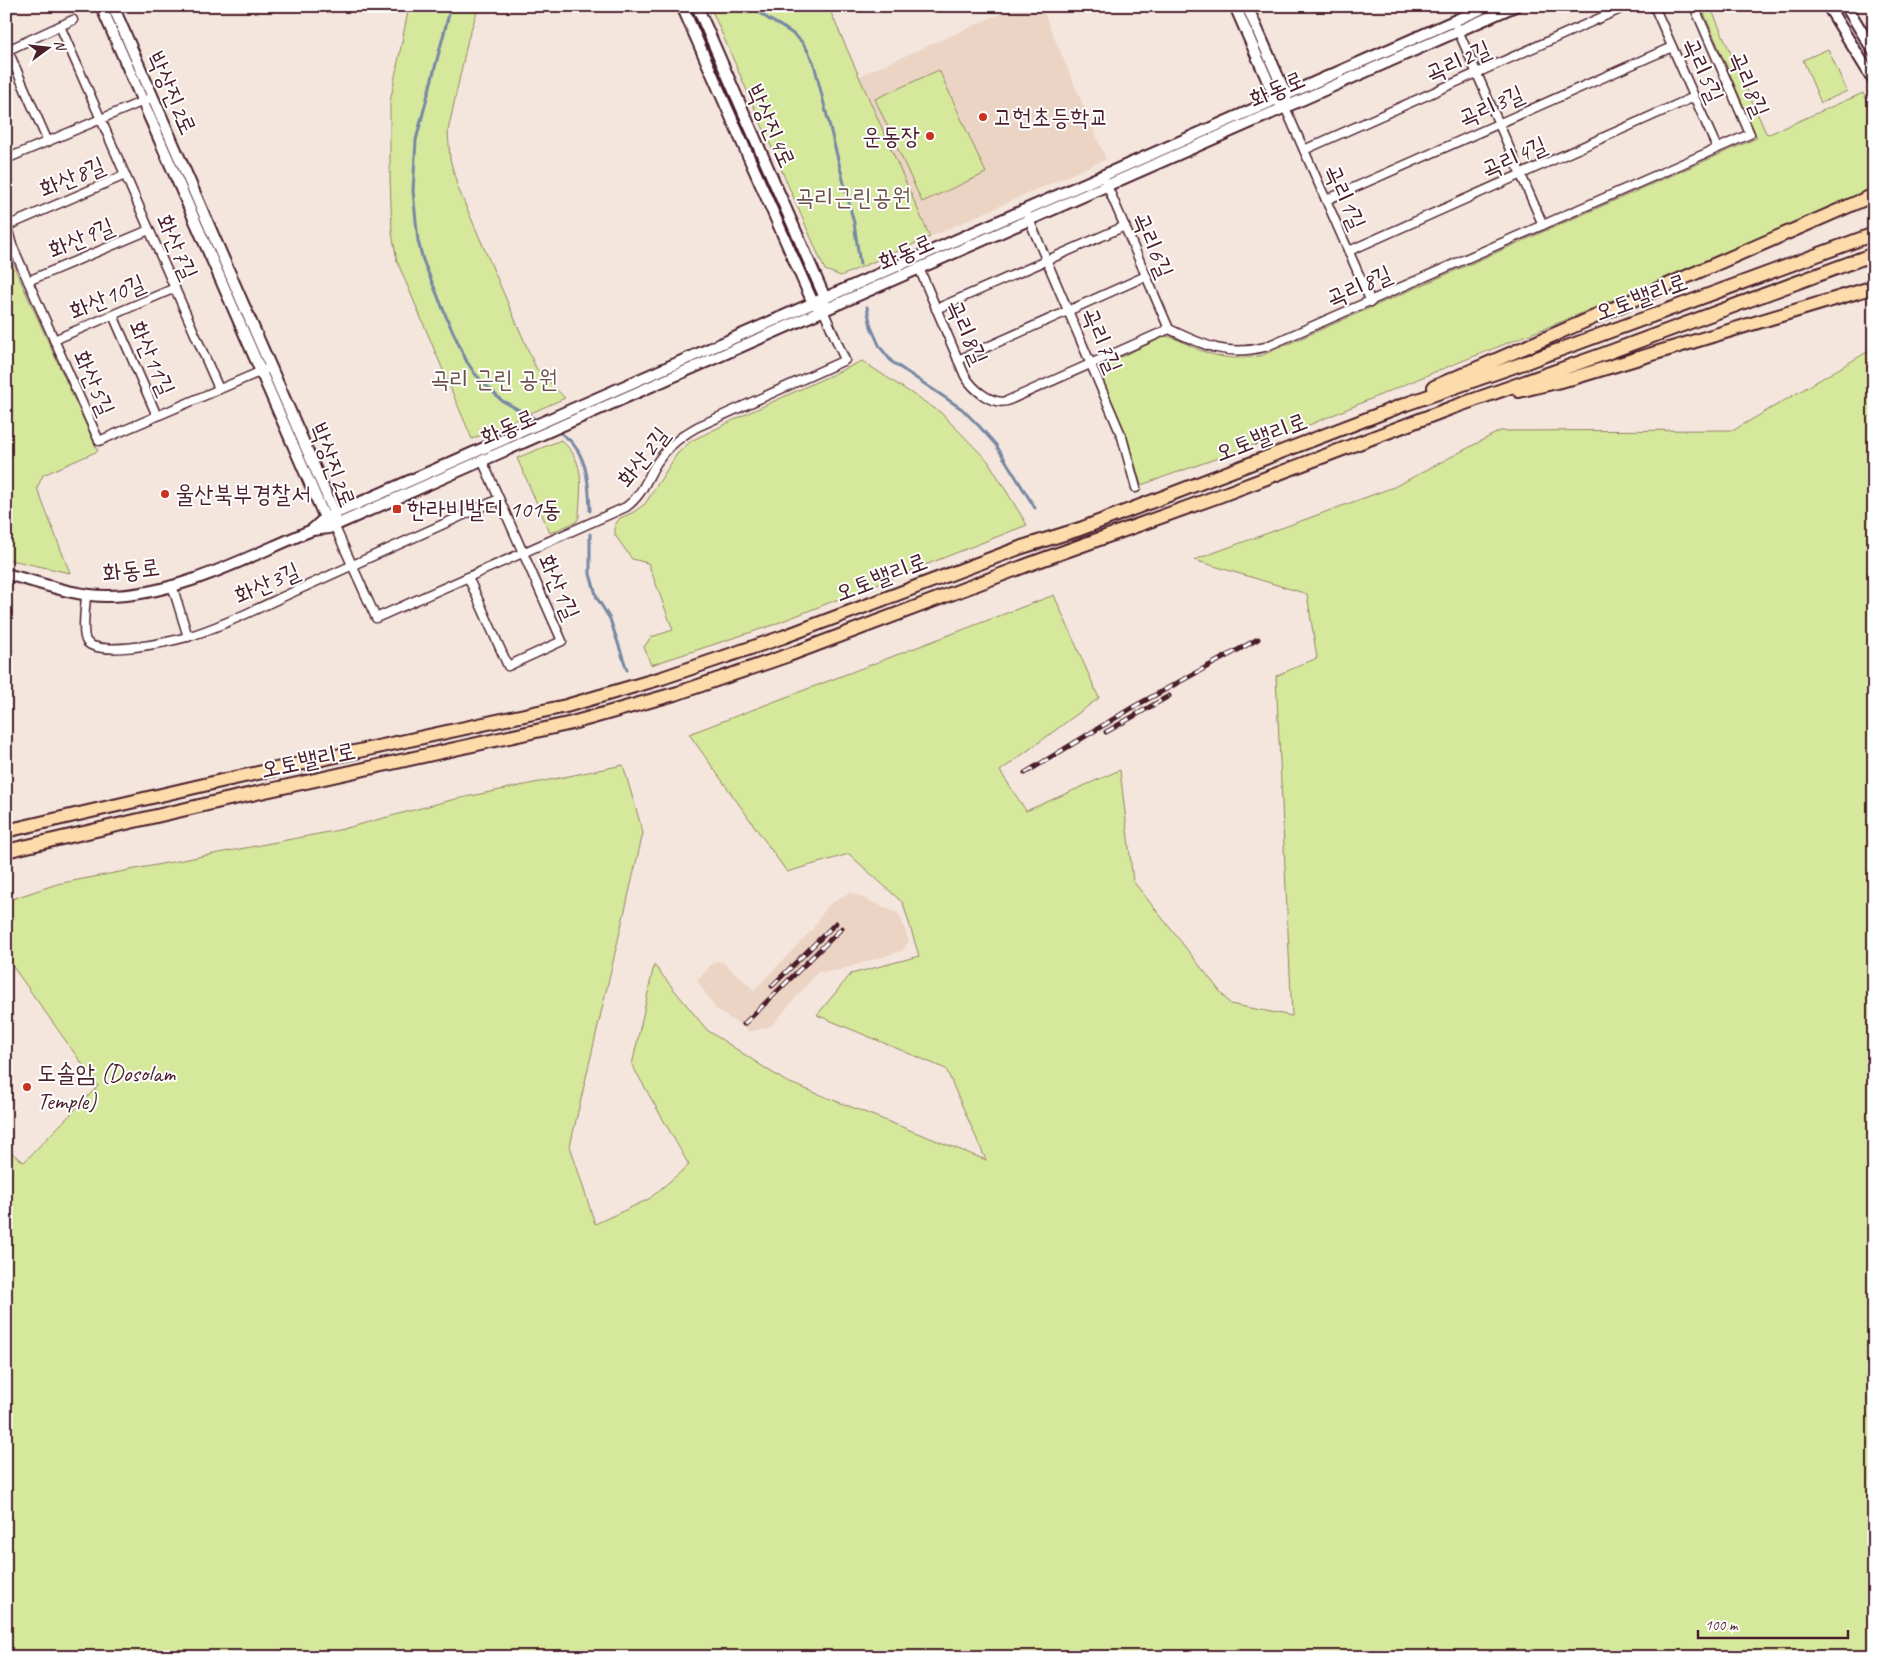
<svg xmlns="http://www.w3.org/2000/svg" width="1880" height="1663" viewBox="0 0 1880 1663" font-family="Caveat,'Poor Story',sans-serif">
	<style>
		.built { fill: #ecd4c5 }
		.green { fill: #d6e89c; stroke: #908464 }
		.lines { fill: none; stroke-linecap: round; stroke-linejoin: round }
		.stream { stroke: #7688a3; stroke-width: 3 }
		.minor-casing { stroke: #4a1f2b; stroke-width: 11 }
		.tertiary-casing { stroke: #4a1f2b; stroke-width: 14 }
		.trunk-casing { stroke: #4a1f2b; stroke-width: 16 }
		.minor { stroke: #fff; stroke-width: 8 }
		.tertiary { stroke: #fff; stroke-width: 10 }
		.trunk { stroke: #fddcac; stroke-width: 12 }
		.rail-casing { stroke: #4a1f2b; stroke-width: 5 }
		.rail { stroke: #fff; stroke-width: 3; stroke-dasharray: 9; stroke-linecap: butt }
		.poi-dot { fill: #c8321e; stroke: #fff; stroke-width: 2 }
		.labels { text-anchor: middle; dominant-baseline: central; stroke-width: 4; stroke-linejoin: round; paint-order: stroke }
		.street-label { font-size: 24px; fill: #4a1f2b; stroke: #fff }
		.poi-label { font-size: 24px; fill: #4a1f2b; stroke: #fff; text-anchor: start }
		.park-label { font-size: 24px; fill: #6d5147; stroke: #fff }
	</style>
	<rect width="100%" height="100%" fill="#f4e6dd"/>
	<filter id="ink" filterUnits="userSpaceOnUse"><feTurbulence type="fractalNoise" baseFrequency=".02" numOctaves="2"/><feDisplacementMap in="SourceGraphic" scale="10" xChannelSelector="R" yChannelSelector="G"/><feConvolveMatrix kernelMatrix="1 2 1 2 8 2 1 2 1" color-interpolation-filters="sRGB"/></filter>
	<g filter="url(#ink)">
		<g class="built">
			<path d="M1018,6H1041L1106,159L930,237L859,76Z"/>
			<path d="M850,892L899,914L909,941L902,951L836,971L818,972L771,1026L750,1032L716,1009L697,981L711,965L716,961L724,963L754,990L812,930L827,906Z"/>
		</g>
		<g class="green">
			<path d="M409,6H479L468,39L448,131L450,159L458,188L536,368L565,398L472,439L397,261L392,233L390,178V102Z"/>
			<path d="M710,6H828L930,237L841,276L825,270Z"/>
			<path d="M1701,6H1710L1766,133L1769,134L1863,93L1874,113V189L1563,321L1437,371L1295,431L1141,485L1127,436L1100,374L1103,365L1166,336C1176,338 1182,342 1191,346C1215,358 1237,361 1263,355L1757,138Z"/>
			<path d="M1828,49L1847,91L1821,103L1803,60Z"/>
			<path d="M939,70L986,173L922,202L875,99Z"/>
			<path d="M6,249L98,451L43,475L37,488L70,573L6,559V436L9,430L6,420Z"/>
			<path d="M1874,348V1657H6V1149L24,1162L98,1086L6,957V901L57,884L339,830L451,800L623,765L643,833L570,1146L595,1224L649,1199L689,1165L632,1065L654,965L707,1030L785,1081L986,1160L946,1069L817,1015L851,974L919,956L903,903L849,854L787,872L689,734L1054,595L1099,698L1000,771L1026,811L1120,770L1133,881L1230,1004L1292,1016L1276,676L1317,658L1307,594L1194,560L1394,487L1500,431L1734,430Z"/>
			<path d="M862,361L940,412L988,461L1027,525L770,626L651,665L644,647L651,637L673,630L648,563L632,559L615,535V525L620,518L632,513L645,504L677,454L691,441L746,414Z"/>
			<path d="M561,440C587,463 580,486 579,517L576,522L550,533L517,458Z"/>
		</g>
		<g class="lines">
			<g class="stream">
				<path d="M451,6L416,140L413,191L418,241L423,260L448,321L467,362L476,375L501,400L539,421"/>
				<path d="M752,6C765,21 787,26 800,40C807,47 810,55 814,64L854,223L860,264"/>
				<path d="M867,307L871,327L880,347L892,362L962,409L979,426L996,445L1035,508"/>
				<path d="M557,431C587,447 589,481 590,511"/>
				<path d="M590,534V574L597,598L610,619L627,670"/>
			</g>
			<defs>
				<g id="minor">
					<path d="M1654,6L1717,148"/>
					<path d="M1454,21L1543,225"/>
					<path d="M60,26L219,389"/>
					<path d="M6,46L48,142"/>
					<path d="M8,50L73,20"/>
					<path d="M1285,107L1371,302"/>
					<path d="M1304,150L1627,6"/>
					<path d="M6,159L153,97"/>
					<path d="M1103,176L1169,329"/>
					<path d="M1326,200L1672,47"/>
					<path d="M1025,210L1122,437L1136,488"/>
					<path d="M6,224L12,245L99,441L271,367"/>
					<path d="M7,226L125,175"/>
					<path d="M1349,251L1694,97"/>
					<path d="M919,268L965,376C973,389 991,405 1007,401L1169,329C1203,345 1227,357 1265,347L1750,134L1694,6"/>
					<path d="M28,281L149,230"/>
					<path d="M936,309L1125,226"/>
					<path d="M113,315L157,416"/>
					<path d="M54,340L175,288"/>
					<path d="M958,360L1146,276"/>
					<path d="M334,525L376,618L626,507C640,497 645,484 653,469C663,451 679,437 697,427L845,360L823,310"/>
					<path d="M468,577L508,666L562,641L482,460"/>
					<path d="M172,585L188,637"/>
					<path d="M86,594C86,604 81,635 87,642C99,657 169,642 187,637C226,625 264,605 302,588C368,558 433,529 499,499"/>
				</g>
				<g id="tertiary">
					<path d="M101,6L325,518L329,521"/>
					<path d="M113,6L335,514L334,519"/>
					<path d="M682,6L813,303L823,310L825,298L697,6"/>
					<path d="M1235,6L1276,100L1280,102"/>
					<path d="M1247,6L1286,95V101"/>
					<path d="M1828,6L1874,81"/>
					<path d="M1846,6L1874,52"/>
					<path d="M312,530L325,518L1488,6"/>
					<path d="M6,574C39,582 72,596 107,596C177,596 249,556 312,530L329,528L1515,6"/>
				</g>
				<g id="trunk">
					<path d="M1434,387L1874,195"/>
					<path d="M1519,391L1573,378L1874,287"/>
					<path d="M6,831L221,781L566,706L662,678L783,637L1022,547L1080,529L1406,404L1521,364L1874,234"/>
					<path d="M6,851L225,800L572,723L678,693L789,655L1030,564L1219,496L1451,408L1604,354L1874,254"/>
				</g>
			</defs>
			<use href="#minor" class="minor-casing"/>
			<use href="#tertiary" class="tertiary-casing"/>
			<use href="#trunk" class="trunk-casing"/>
			<use href="#minor" class="minor"/>
			<use href="#tertiary" class="tertiary"/>
			<use href="#trunk" class="trunk"/>
			<defs>
				<g id="rail">
					<path d="M1106,732L1169,696"/>
					<path d="M1025,773L1135,706L1258,639"/>
					<path d="M772,986L836,923"/>
					<path d="M744,1024L842,928"/>
				</g>
			</defs>
			<use href="#rail" class="rail-casing"/>
			<use href="#rail" class="rail"/>
		</g>
	</g>
	<g class="poi-dot">
		<circle cx="983" cy="117" r="5"/>
		<circle cx="930" cy="136" r="5"/>
		<circle cx="165" cy="494" r="5"/>
		<rect x="392" y="504" width="10" height="10" rx="2.5"/>
		<circle cx="27" cy="1087" r="5"/>
	</g>
	<g class="labels">
		<g class="street-label">
			<text transform="translate(1458 61) rotate(-24)">곡리2길</text>
			<text transform="translate(1703 70) rotate(66)">곡리5길</text>
			<text transform="translate(1749 84) rotate(67)">곡리8길</text>
			<text transform="translate(1277 89) rotate(-24)">화동로</text>
			<text transform="translate(172 93) rotate(66)">박상진2로</text>
			<text transform="translate(1491 106) rotate(-24)">곡리3길</text>
			<text transform="translate(771 126) rotate(66)">박상진4로</text>
			<text transform="translate(1514 157) rotate(-24)">곡리4길</text>
			<text transform="translate(72 177) rotate(-23)">화산8길</text>
			<text transform="translate(1345 197) rotate(66)">곡리1길</text>
			<text transform="translate(81 238) rotate(-23)">화산9길</text>
			<text transform="translate(1153 245) rotate(67)">곡리6길</text>
			<text transform="translate(177 247) rotate(66)">화산7길</text>
			<text transform="translate(906 252) rotate(-24)">화동로</text>
			<text transform="translate(1359 286) rotate(-24)">곡리8길</text>
			<text transform="translate(107 297) rotate(-23)">화산10길</text>
			<text transform="translate(1641 297) rotate(-20)">오토밸리로</text>
			<text transform="translate(967 332) rotate(66)">곡리8길</text>
			<text transform="translate(1102 340) rotate(67)">곡리7길</text>
			<text transform="translate(152 358) rotate(66)">화산11길</text>
			<text transform="translate(94 383) rotate(66)">화산5길</text>
			<text transform="translate(508 427) rotate(-24)">화동로</text>
			<text transform="translate(1261 437) rotate(-21)">오토밸리로</text>
			<text transform="translate(643 457) rotate(-52)">화산2길</text>
			<text transform="translate(333 465) rotate(69)">박상진2로</text>
			<text transform="translate(131 570) rotate(-7)">화동로</text>
			<text transform="translate(881 577) rotate(-21)">오토밸리로</text>
			<text transform="translate(267 583) rotate(-24)">화산3길</text>
			<text transform="translate(559 587) rotate(66)">화산1길</text>
			<text transform="translate(308 760) rotate(-12)">오토밸리로</text>
		</g>
		<g class="poi-label">
			<text x="993" y="117">고헌초등학교</text>
			<text x="920" y="136" text-anchor="end">운동장</text>
			<text x="175" y="494">울산북부경찰서</text>
			<text x="407" y="509">한라비발디 101동</text>
			<text x="37" y="1073">도솔암 (Dosolam<tspan x="37" dy="28">Temple)</tspan></text>
		</g>
		<g class="park-label">
			<text x="853" y="197">곡리근린공원</text>
			<text x="494" y="379">곡리 근린 공원</text>
		</g>
	</g>
	<rect width="1880" height="1663" fill="none" stroke="#fff" stroke-width="25"/>
	<rect x="12" y="12" width="1855" height="1638" fill="none" stroke="#4a1f2b" stroke-width="2" filter="url(#ink)"/>
	<g transform="translate(48 48) rotate(75)" stroke="#ffffff" stroke-width="4" paint-order="stroke">
	<path d="M0-4L9 19L0 12L-9 19Z" fill="#4a1f2b"/>
	<text y="-8" font-size="14" font-weight="bold" text-anchor="middle" fill="#4a1f2b">N</text>
	</g>
	<path d="M1698 1630v8h150v-8" fill="none" stroke="#4a1f2b" stroke-width="2.5"/>
	<text x="1705" y="1630" font-size="15" fill="#4a1f2b" stroke="#ffffff" stroke-width="4" paint-order="stroke">100 m</text>
</svg>
